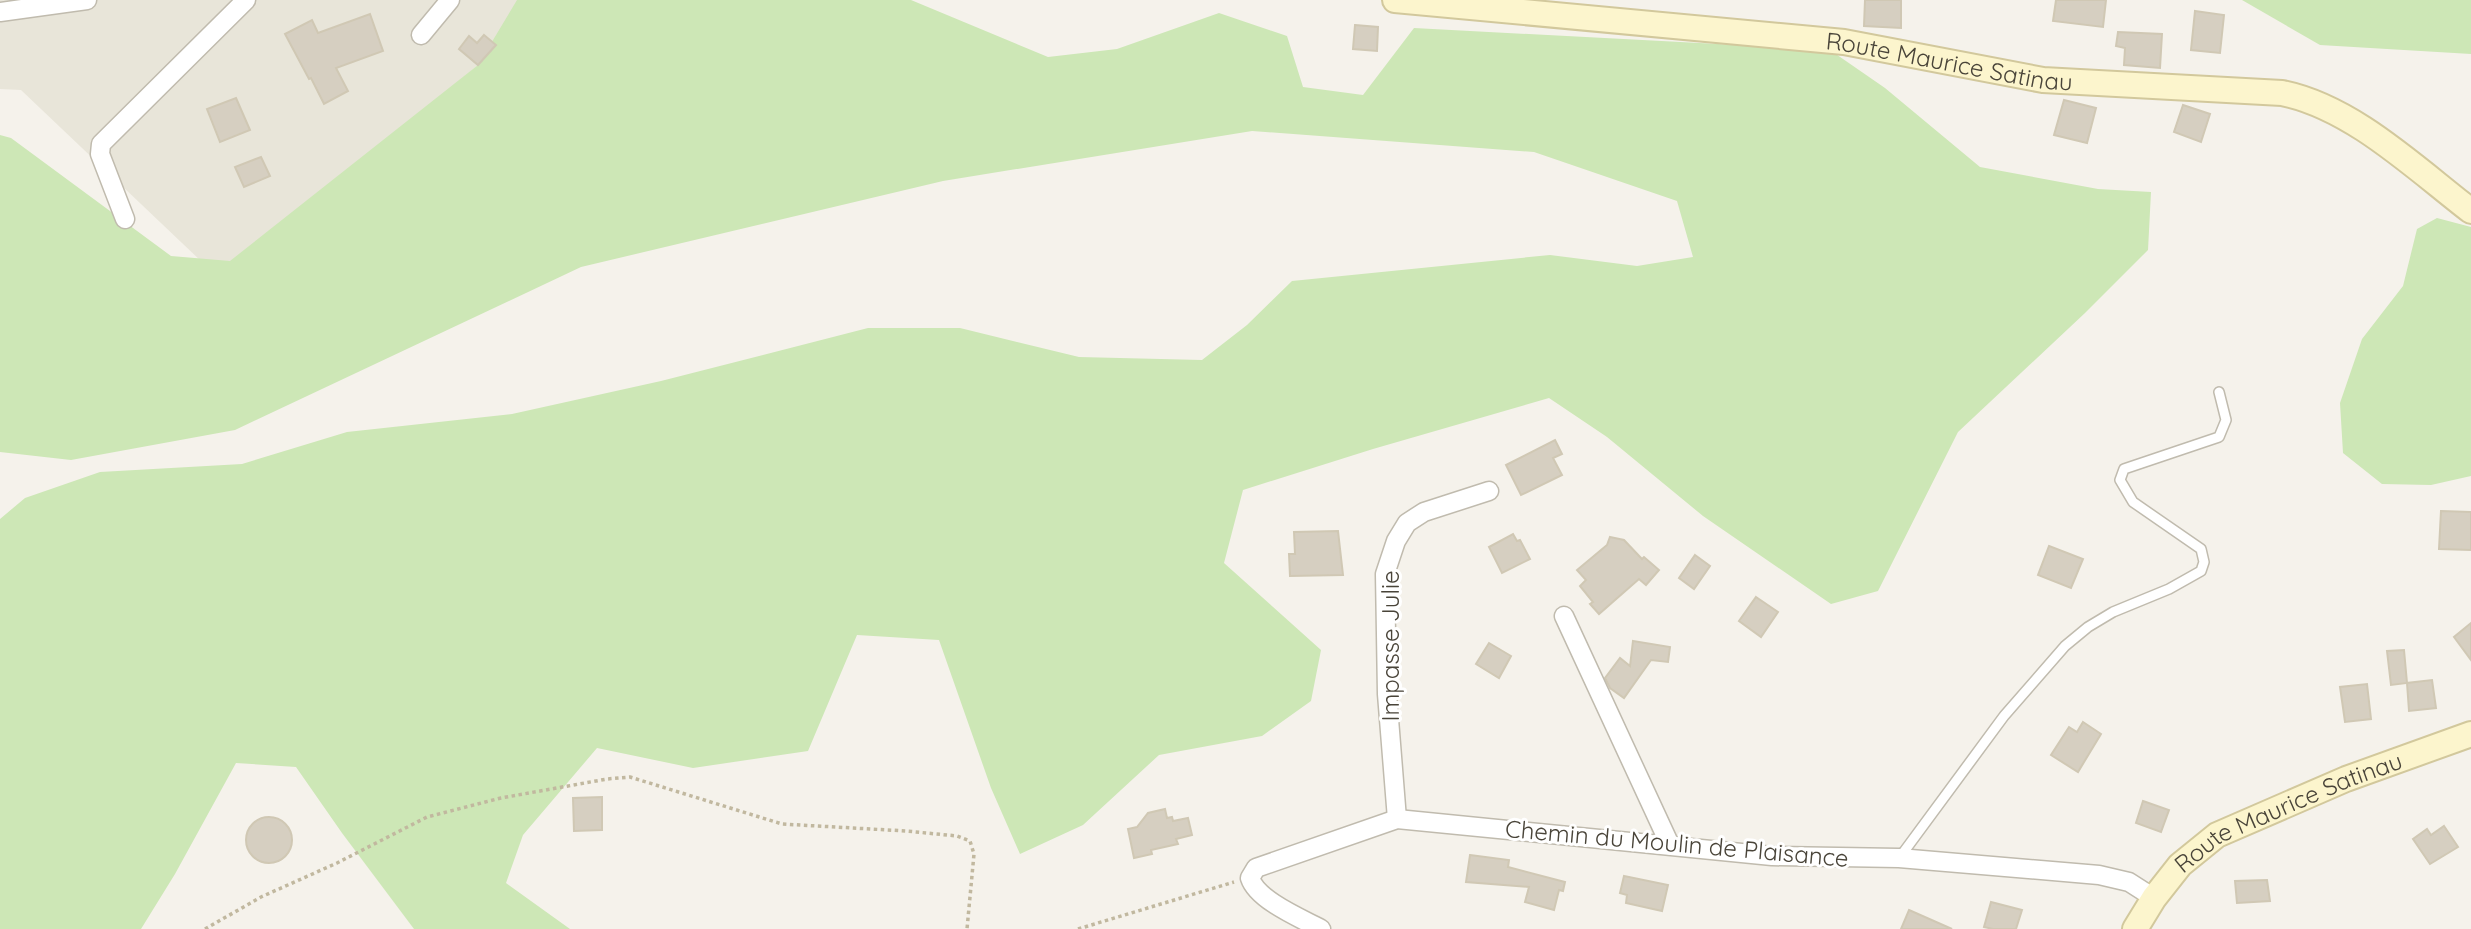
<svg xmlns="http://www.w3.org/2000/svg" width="2471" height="929" viewBox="0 0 2471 929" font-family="Quicksand,sans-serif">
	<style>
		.residential { fill: #e8e5d9 }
		.green { fill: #cde7b6 }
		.building { fill: #d6cfc1; stroke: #d0c8b4; stroke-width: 2 }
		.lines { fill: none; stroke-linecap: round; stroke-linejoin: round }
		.lane-casing { stroke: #c0bbae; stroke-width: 12 }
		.street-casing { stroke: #c0bbae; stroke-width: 21 }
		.secondary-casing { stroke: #d2c89c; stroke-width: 28 }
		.path { stroke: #c1b89f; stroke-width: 3.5; stroke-dasharray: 3.5 3.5; stroke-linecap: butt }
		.lane { stroke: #fff; stroke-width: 9 }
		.street { stroke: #fff; stroke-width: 18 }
		.secondary { stroke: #fcf5cd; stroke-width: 24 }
		.labels { text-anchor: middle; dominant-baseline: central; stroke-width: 6; stroke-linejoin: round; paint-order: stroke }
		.street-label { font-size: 24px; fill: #494439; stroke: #fff }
	</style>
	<rect width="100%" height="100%" fill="#f5f2eb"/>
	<path class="residential" d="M0,0H530L478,65L222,281L21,90L0,89Z"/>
	<g class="green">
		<path d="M517,0H911L1048,57L1117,49L1219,13L1287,36L1303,87L1363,95L1414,28L1830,50L1885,88L1980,167L2098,189L2151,192L2148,250L2085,313L1958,432L1878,591L1831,604L1703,516L1607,437L1549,398L1373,449L1243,490L1224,563L1321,650L1311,701L1262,736L1159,755L1083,825L1020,854L991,788L939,640L857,635L808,751L693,768L597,748L523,835L506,883L570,929H414L342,833L296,767L236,763L175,874L141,929H0V519L25,498L100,472L242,464L347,432L512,414L661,381L868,328H960L1079,357L1202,360L1247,325L1292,281L1550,255L1637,266L1693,257L1677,201L1534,152L1252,131L943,181L581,267L235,430L71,460L0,452V135L11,138L171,256L230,261L478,65Z"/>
		<path d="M2242,0H2471V54L2320,45Z"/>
		<path d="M2437,218L2471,227V476L2431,485L2382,484L2343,453L2340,403L2362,339L2403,286L2417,229Z"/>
	</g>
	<g class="building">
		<path d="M1865,0H1901V28L1864,26Z"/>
		<path d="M2056,0H2106L2103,27L2053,21Z"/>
		<path d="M2195,11L2224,15L2220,53L2191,50Z"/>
		<path d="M370,14L383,51L336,68L348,91L324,104L311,78L309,79L285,34L312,20L318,33Z"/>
		<path d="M1355,25L1378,27L1377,51L1353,49Z"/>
		<path d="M2118,32L2162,34L2160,68L2124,65L2125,48L2116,46Z"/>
		<path d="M484,35L496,45L478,65L459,49L469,36L477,43Z"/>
		<path d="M236,98L250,130L220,142L207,109Z"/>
		<path d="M2064,100L2096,108L2087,143L2054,135Z"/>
		<path d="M2183,105L2210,114L2201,142L2174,132Z"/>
		<path d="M261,157L270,176L244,187L235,167Z"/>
		<path d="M1555,440L1562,454L1553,458L1562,475L1521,495L1506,465Z"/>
		<path d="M2441,511L2471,512V550L2439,549Z"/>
		<path d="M1338,531L1343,575L1290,576L1289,554H1295L1294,532Z"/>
		<path d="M1513,534L1517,541L1520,540L1530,559L1502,573L1489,547Z"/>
		<path d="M1610,537L1624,540L1642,559L1644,557L1659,570L1646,585L1639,579L1599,614L1590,604L1593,602L1580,586L1586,580L1577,570L1607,545Z"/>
		<path d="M2049,546L2083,559L2071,588L2038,575Z"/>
		<path d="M1695,555L1710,566L1694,589L1679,578Z"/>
		<path d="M1756,597L1778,612L1761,637L1739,621Z"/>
		<path d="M2471,623V660L2454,637Z"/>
		<path d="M1633,641L1670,647L1668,662L1651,660L1624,698L1610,688L1605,678L1620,658L1630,666Z"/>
		<path d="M1489,643L1511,656L1499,678L1476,664Z"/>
		<path d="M2404,650L2407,683L2391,685L2387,651Z"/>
		<path d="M2432,680L2436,708L2409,711L2407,683Z"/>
		<path d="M2367,684L2371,719L2345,722L2340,687Z"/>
		<path d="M2083,722L2101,734L2078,772L2051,755L2069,727L2077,732Z"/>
		<path d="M602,797V830L574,831L573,798Z"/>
		<path d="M2143,801L2169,810L2161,832L2136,823Z"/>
		<path d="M1165,809L1167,818L1172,817L1173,821L1188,818L1192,835L1176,839L1178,844L1151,850L1152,854L1134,858L1128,829L1137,827L1148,813Z"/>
		<circle cx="269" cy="840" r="23"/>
		<path d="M2444,826L2458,847L2430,864L2413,839L2427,829L2431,835Z"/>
		<path d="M1470,855L1509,860L1508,867L1565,882L1563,891L1559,890L1554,910L1525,902L1529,887L1466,882Z"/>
		<path d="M1624,876L1668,885L1662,911L1626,903L1627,895L1620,893Z"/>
		<path d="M2267,880L2270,901L2237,903L2235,881Z"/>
		<path d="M1991,902L2022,910L2016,929H1993L1984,927Z"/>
		<path d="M1909,910L1952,929H1901Z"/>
	</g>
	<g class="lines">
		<defs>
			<path id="lane" d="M1900,857L2004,716L2065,646L2088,627L2113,612L2169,589L2201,571L2204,562L2201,549L2133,502L2120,480L2124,469L2219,437L2226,420L2219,392"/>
			<g id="street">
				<path d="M0,12L87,0"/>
				<path d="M421,35L450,0"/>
				<path d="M125,219L100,154L101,144L246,0"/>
				<path d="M1564,616L1670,845"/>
				<path d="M1397,819L1387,694L1385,574L1396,541L1407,523L1424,512L1489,491"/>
				<path d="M1321,929C1300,918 1257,900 1250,878L1256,868L1397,819L1772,856L1899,858L2099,875L2129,882L2154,898"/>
			</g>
			<g id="secondary">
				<path id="s1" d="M1395,0L1844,42L2043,80L2282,93C2352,107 2415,168 2471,211"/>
				<path id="s2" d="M2135,929L2154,898L2180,865L2217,835L2346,779L2471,734"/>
			</g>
		</defs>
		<use href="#lane" class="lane-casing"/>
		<use href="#street" class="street-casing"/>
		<use href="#secondary" class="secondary-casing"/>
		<g class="path">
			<path d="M205,929L261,897L337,863L427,817L501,798L607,779L630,777L782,824L906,831L957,836L970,841L974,854L967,929"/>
			<path d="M1078,929L1234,882"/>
		</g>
		<use href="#lane" class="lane"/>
		<use href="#street" class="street"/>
		<use href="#secondary" class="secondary"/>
	</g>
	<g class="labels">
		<g class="street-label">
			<text stroke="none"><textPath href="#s1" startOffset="558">Route Maurice Satinau</textPath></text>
			<text transform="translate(1390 646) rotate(-90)">Impasse Julie</text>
			<text stroke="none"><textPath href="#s2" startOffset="200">Route Maurice Satinau</textPath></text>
			<text transform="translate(1677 843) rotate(5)">Chemin du Moulin de Plaisance</text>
		</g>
	</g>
</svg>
